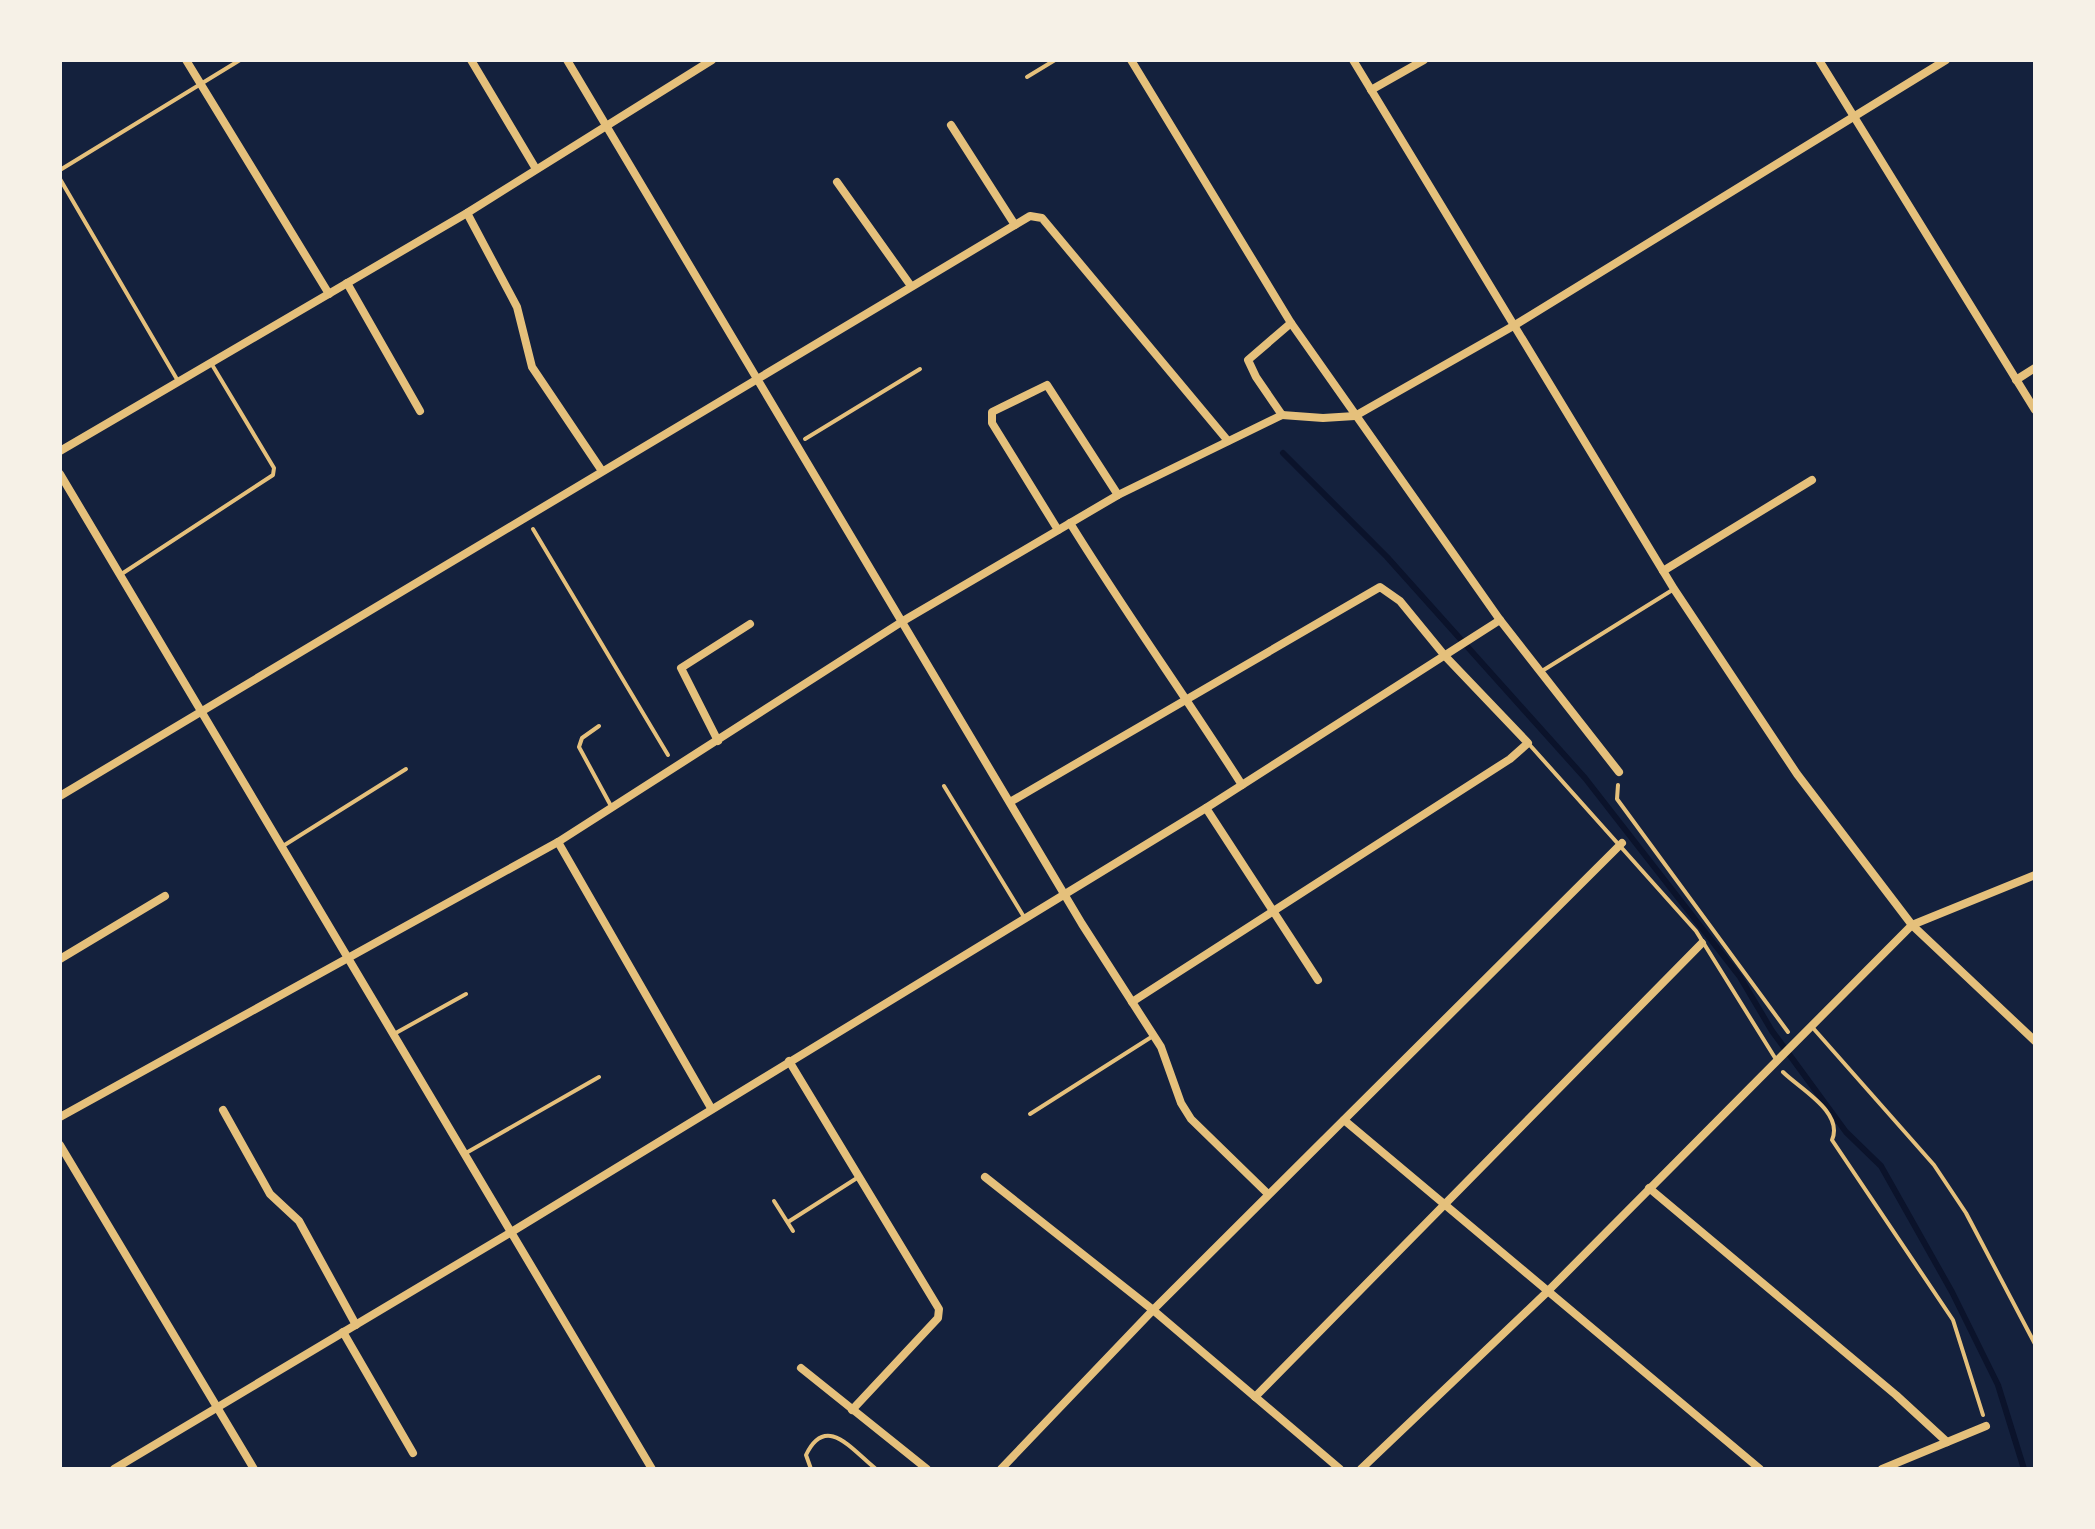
<svg xmlns="http://www.w3.org/2000/svg" width="2095" height="1529" viewBox="0 0 2095 1529" font-family="'Exo 2',sans-serif">
	<style>
		.lines { fill: none; stroke-linecap: round; stroke-linejoin: round }
		.stream { stroke: #0b132b; stroke-width: 6 }
		.path { stroke: #e5c07b; stroke-width: 4 }
		.service { stroke: #e5c07b; stroke-width: 4 }
		.minor { stroke: #e5c07b; stroke-width: 8 }
	</style>
	<rect width="100%" height="100%" fill="#14213d"/>
	<g class="lines">
		<path class="stream" d="M1283,453L1387,557L1585,778L1740,977L1772,1031L1846,1132L1881,1166L1952,1292L1998,1385L2024,1469"/>
		<g class="path">
			<path d="M805,439L920,369"/>
			<path d="M533,529L668,755"/>
			<path d="M1618,785L1617,799L1788,1032"/>
			<path d="M1783,1072C1800,1089 1844,1112 1832,1140L1953,1320L1983,1415"/>
		</g>
		<g class="service">
			<path d="M1027,77L1055,60"/>
			<path d="M60,170L240,60"/>
			<path d="M60,179L178,381"/>
			<path d="M120,575L273,475L274,468L211,363"/>
			<path d="M1542,671L1674,589"/>
			<path d="M599,726L582,738L579,747L611,806"/>
			<path d="M1528,743L1696,931L1777,1061"/>
			<path d="M944,786L1024,917"/>
			<path d="M283,846L406,769"/>
			<path d="M1813,1028L1934,1165L1966,1213L2035,1344"/>
			<path d="M394,1034L466,994"/>
			<path d="M1030,1114L1153,1036"/>
			<path d="M466,1153L599,1077"/>
			<path d="M774,1201L793,1231"/>
			<path d="M788,1222L857,1178"/>
			<path d="M811,1469L806,1455C826,1413 852,1450 876,1469"/>
		</g>
		<g class="minor">
			<path d="M186,60L329,294"/>
			<path d="M471,60L536,169"/>
			<path d="M567,60L1082,924L1161,1047L1181,1103L1191,1119L1268,1194"/>
			<path d="M1131,60L1291,323L1500,620L1619,772"/>
			<path d="M1353,60L1674,589L1797,774L1912,925L2035,1041"/>
			<path d="M1819,60L2035,410"/>
			<path d="M1371,90L1424,60"/>
			<path d="M951,125L1015,225"/>
			<path d="M837,182L911,286"/>
			<path d="M467,213L517,307L532,367L602,471"/>
			<path d="M347,283L420,411"/>
			<path d="M2016,380L2035,368"/>
			<path d="M1282,415L1323,418L1355,416L1515,325L1946,60"/>
			<path d="M1282,415L1256,377L1248,360L1291,323"/>
			<path d="M60,451L467,213L712,60"/>
			<path d="M60,474L652,1469"/>
			<path d="M1070,523C1125,612 1186,697 1242,785"/>
			<path d="M1058,530L992,423V412L1047,385L1118,495"/>
			<path d="M1663,571L1812,480"/>
			<path d="M718,741L681,668L750,624"/>
			<path d="M60,796L1030,216L1042,218L1228,441"/>
			<path d="M1010,802L1380,587L1400,601L1445,656L1528,743L1510,759L1132,1002"/>
			<path d="M1206,808L1318,980"/>
			<path d="M558,842L711,1108"/>
			<path d="M60,959L165,896"/>
			<path d="M789,1061L939,1309L938,1318L852,1410"/>
			<path d="M223,1110L270,1194L299,1221L356,1325"/>
			<path d="M60,1117L558,842L903,621L1118,495L1282,415"/>
			<path d="M1344,1120L1760,1469"/>
			<path d="M60,1145L254,1469"/>
			<path d="M985,1177L1153,1310L1340,1469"/>
			<path d="M1649,1188L1896,1395L1947,1442"/>
			<path d="M343,1332L413,1453"/>
			<path d="M801,1368L927,1469"/>
			<path d="M1255,1397L1702,943"/>
			<path d="M114,1469L513,1231L1206,808L1500,620"/>
			<path d="M1001,1469L1153,1310L1622,843"/>
			<path d="M1361,1469L1546,1293L1912,925L2035,875"/>
			<path d="M1882,1469L1986,1426"/>
		</g>
	</g>
	<rect width="2095" height="1529" fill="none" stroke="#f6f1e7" stroke-width="124"/>
</svg>
